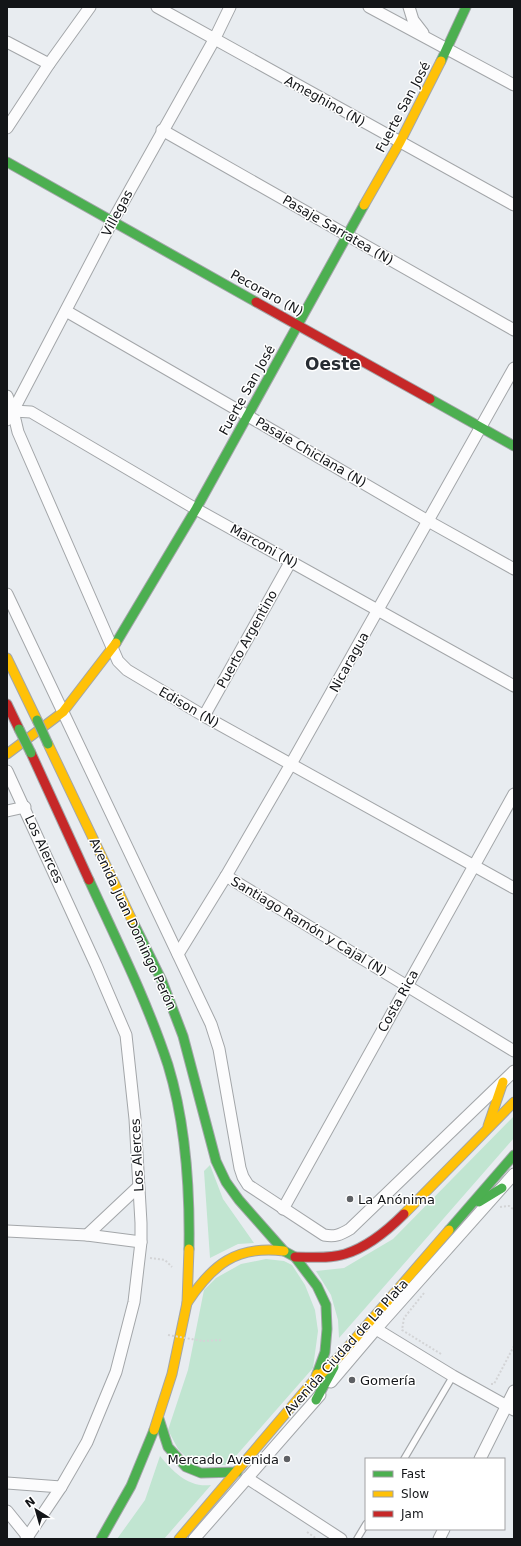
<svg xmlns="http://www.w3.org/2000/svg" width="521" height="1546" viewBox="0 0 521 1546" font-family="'DejaVu Sans',sans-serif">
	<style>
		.green { fill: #c1e5d1 }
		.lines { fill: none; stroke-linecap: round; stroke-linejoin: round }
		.lane-casing { stroke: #a3a6a9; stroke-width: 8 }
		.street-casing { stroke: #a3a6a9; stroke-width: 13 }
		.fast-casing { stroke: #a3a6a9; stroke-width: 11 }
		.slow-casing { stroke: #a3a6a9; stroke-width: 11 }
		.jam-casing { stroke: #a3a6a9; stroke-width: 11 }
		.path { stroke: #d3d4d6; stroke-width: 2; stroke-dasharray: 2 2; stroke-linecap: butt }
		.lane { stroke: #fcfcfd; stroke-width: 5.5 }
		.street { stroke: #fcfcfd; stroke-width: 11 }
		.fast { stroke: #4caf50; stroke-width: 9 }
		.slow { stroke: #ffc107; stroke-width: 9 }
		.jam { stroke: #c62828; stroke-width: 9 }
		.fast-bridge-casing { stroke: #a3a6a9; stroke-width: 11; stroke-linecap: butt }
		.path-bridge { stroke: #d3d4d6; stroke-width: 2; stroke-dasharray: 2 2; stroke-linecap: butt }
		.fast-bridge { stroke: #4caf50; stroke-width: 9 }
		.poi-dot { fill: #5e6064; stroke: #fff; stroke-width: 1.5 }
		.labels { text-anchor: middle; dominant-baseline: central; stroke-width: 3; stroke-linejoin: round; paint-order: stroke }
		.street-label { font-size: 13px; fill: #131518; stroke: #fff }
		.poi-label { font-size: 13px; fill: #131518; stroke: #fff; text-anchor: start }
		.district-label { font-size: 17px; font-weight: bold; fill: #272c32; stroke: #fff }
	</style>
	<rect width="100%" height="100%" fill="#e8ecf0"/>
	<g class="green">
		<path d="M514,1116V1138L339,1338L338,1320L331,1295L316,1271L344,1268L393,1239Z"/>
		<path d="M210,1165L223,1199L254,1243L238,1244L210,1258L204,1171Z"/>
		<path d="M266,1259L284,1261L292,1265L305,1285L315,1310L318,1331L313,1368L228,1465L193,1464L178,1449L168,1430L188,1370L204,1290L216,1278L241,1264Z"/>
		<path d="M160,1456C173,1472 189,1488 211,1485L164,1539H117L145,1500Z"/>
	</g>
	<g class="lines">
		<defs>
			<g id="lane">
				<path d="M404,1459L453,1376"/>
				<path d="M357,1539L366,1524"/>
			</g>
			<g id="street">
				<path d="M157,7L514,205"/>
				<path d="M369,7L514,85"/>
				<path d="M409,7L413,20L423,33"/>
				<path d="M7,42L49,64"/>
				<path d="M7,128L49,64L90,7"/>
				<path d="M162,130L514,330"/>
				<path d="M66,311L248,416L428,521L514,569"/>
				<path d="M7,396L13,411L18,432L118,661L127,670L204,716L514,888"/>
				<path d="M13,411L31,412L196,509L514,686"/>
				<path d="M7,420L13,411L112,222L214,40L230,7"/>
				<path d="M7,594L211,1024L219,1049L240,1168L243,1177L248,1185L324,1235C335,1237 340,1235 350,1229L514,1071"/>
				<path d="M204,716L291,561"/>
				<path d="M7,771L96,965L126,1035L135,1119L141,1223V1242L134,1302L116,1372L87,1442L61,1487L26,1539"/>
				<path d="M7,811L25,807"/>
				<path d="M226,876L514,1051"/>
				<path d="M178,954L226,876L291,764L514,368"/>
				<path d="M283,1209L514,794"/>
				<path d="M7,1231L87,1235L141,1242"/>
				<path d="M87,1235L138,1187"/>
				<path d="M376,1329L453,1376L514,1410"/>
				<path d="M331,1382L376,1329L514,1174"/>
				<path d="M480,1459L514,1391"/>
				<path d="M247,1478L341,1539"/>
				<path d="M7,1483L61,1487"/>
				<path d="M7,1511L28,1537"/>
				<path d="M194,1539L320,1395"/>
				<path d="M439,1539L444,1529"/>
			</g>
			<g id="fast">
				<path d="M441,61L466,7"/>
				<path d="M7,162L256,302"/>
				<path d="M430,399L514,446"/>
				<path d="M116,643L196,509L364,205"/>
				<path d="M89,880C117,941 147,1001 168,1065C186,1124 190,1188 189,1249"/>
				<path d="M132,920L162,981L183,1036L216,1161L226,1182L239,1200L284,1251L295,1257L317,1286L326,1305L327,1329L325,1352L317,1374"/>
				<path d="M479,1202L502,1188"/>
				<path d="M449,1230L514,1155"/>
				<path d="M316,1400L334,1367"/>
				<path d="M159,1419L168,1447L186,1467L201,1473L237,1472"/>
				<path d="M101,1539L131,1486L154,1430"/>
			</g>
			<g id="slow">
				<path d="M364,205L400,142L441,61"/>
				<path d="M7,658L37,720"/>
				<path d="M48,744L132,920"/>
				<path d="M7,754L63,712L116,643"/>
				<path d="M488,1126L503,1082"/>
				<path d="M404,1214L514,1102"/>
				<path d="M187,1303C212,1265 236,1245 284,1251"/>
				<path d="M316,1379L341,1355L449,1230"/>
				<path d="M154,1430L172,1374L187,1303L189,1249"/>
				<path d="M179,1539L315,1379L317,1374"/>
			</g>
			<g id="jam">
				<path d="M256,302L430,399"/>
				<path d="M7,704L19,729"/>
				<path d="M31,753L89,880"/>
				<path d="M295,1257C311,1257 329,1259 345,1254C368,1247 387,1231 404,1214"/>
			</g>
		</defs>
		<use href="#lane" class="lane-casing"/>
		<use href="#street" class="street-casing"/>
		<use href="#fast" class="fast-casing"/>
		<use href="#slow" class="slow-casing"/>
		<use href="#jam" class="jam-casing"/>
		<g class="path">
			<path d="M500,1207L509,1206L514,1210"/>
			<path d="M150,1258L165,1260L172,1267"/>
			<path d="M424,1293L404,1318L402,1330L441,1354"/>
			<path d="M203,1341L222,1340"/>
			<path d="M491,1384H494L514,1346"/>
			<path d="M307,1532L317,1539"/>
		</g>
		<use href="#lane" class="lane"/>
		<use href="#street" class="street"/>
		<use href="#fast" class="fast"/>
		<use href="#slow" class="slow"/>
		<use href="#jam" class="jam"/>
		<defs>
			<g id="fast-bridge">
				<path d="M37,720L48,744"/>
				<path d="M19,729L31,753"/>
			</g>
		</defs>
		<use href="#fast-bridge" class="fast-bridge-casing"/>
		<path class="path-bridge" d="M168,1335L203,1341"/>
		<use href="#fast-bridge" class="fast-bridge"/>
	</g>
	<g class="poi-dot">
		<circle cx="350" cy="1199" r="4"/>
		<circle cx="352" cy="1380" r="4"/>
		<circle cx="287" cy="1459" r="4"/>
	</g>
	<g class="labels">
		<g class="street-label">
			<text transform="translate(325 101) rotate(29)">Ameghino (N)</text>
			<text transform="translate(403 107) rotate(-62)">Fuerte San José</text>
			<text transform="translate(117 213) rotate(-62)">Villegas</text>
			<text transform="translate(338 230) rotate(30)">Pasaje Sarratea (N)</text>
			<text transform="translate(267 293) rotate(29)">Pecoraro (N)</text>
			<text transform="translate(247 390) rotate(-61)">Fuerte San José</text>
			<text transform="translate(311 452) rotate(30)">Pasaje Chiclana (N)</text>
			<text transform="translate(264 546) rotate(29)">Marconi (N)</text>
			<text transform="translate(247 639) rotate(-61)">Puerto Argentino</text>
			<text transform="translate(349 662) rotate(-61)">Nicaragua</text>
			<text transform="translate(189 707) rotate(30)">Edison (N)</text>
			<text transform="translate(44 849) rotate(65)">Los Alerces</text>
			<text transform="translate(133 924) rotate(65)">Avenida Juan Domingo Perón</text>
			<text transform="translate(309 926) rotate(31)">Santiago Ramón y Cajal (N)</text>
			<text transform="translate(398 1001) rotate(-61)">Costa Rica</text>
			<text transform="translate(137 1155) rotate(-93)">Los Alerces</text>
			<text transform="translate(346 1347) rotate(-48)">Avenida Ciudad de La Plata</text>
		</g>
		<g class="poi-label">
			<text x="358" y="1199">La Anónima</text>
			<text x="360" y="1380">Gomería</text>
			<text x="279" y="1459" text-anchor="end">Mercado Avenida</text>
		</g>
		<g class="district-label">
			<text x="333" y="364">Oeste</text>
		</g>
	</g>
	<rect width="521" height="1546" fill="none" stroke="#131518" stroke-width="16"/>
	<rect x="365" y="1458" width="140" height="72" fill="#ffffff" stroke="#a1a1a3"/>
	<rect x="373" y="1471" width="20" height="6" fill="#4caf50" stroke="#a1a1a3"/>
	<text x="401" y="1478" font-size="12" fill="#131518">Fast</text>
	<rect x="373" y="1491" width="20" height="6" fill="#ffc107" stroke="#a1a1a3"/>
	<text x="401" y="1498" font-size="12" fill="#131518">Slow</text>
	<rect x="373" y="1511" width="20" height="6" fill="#c62828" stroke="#a1a1a3"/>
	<text x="401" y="1518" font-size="12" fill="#131518">Jam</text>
	<g transform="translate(36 1510) rotate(323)" stroke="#ffffff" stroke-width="3" paint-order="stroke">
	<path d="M0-3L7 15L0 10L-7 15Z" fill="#131518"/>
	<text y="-6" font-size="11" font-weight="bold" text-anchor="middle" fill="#131518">N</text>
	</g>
</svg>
